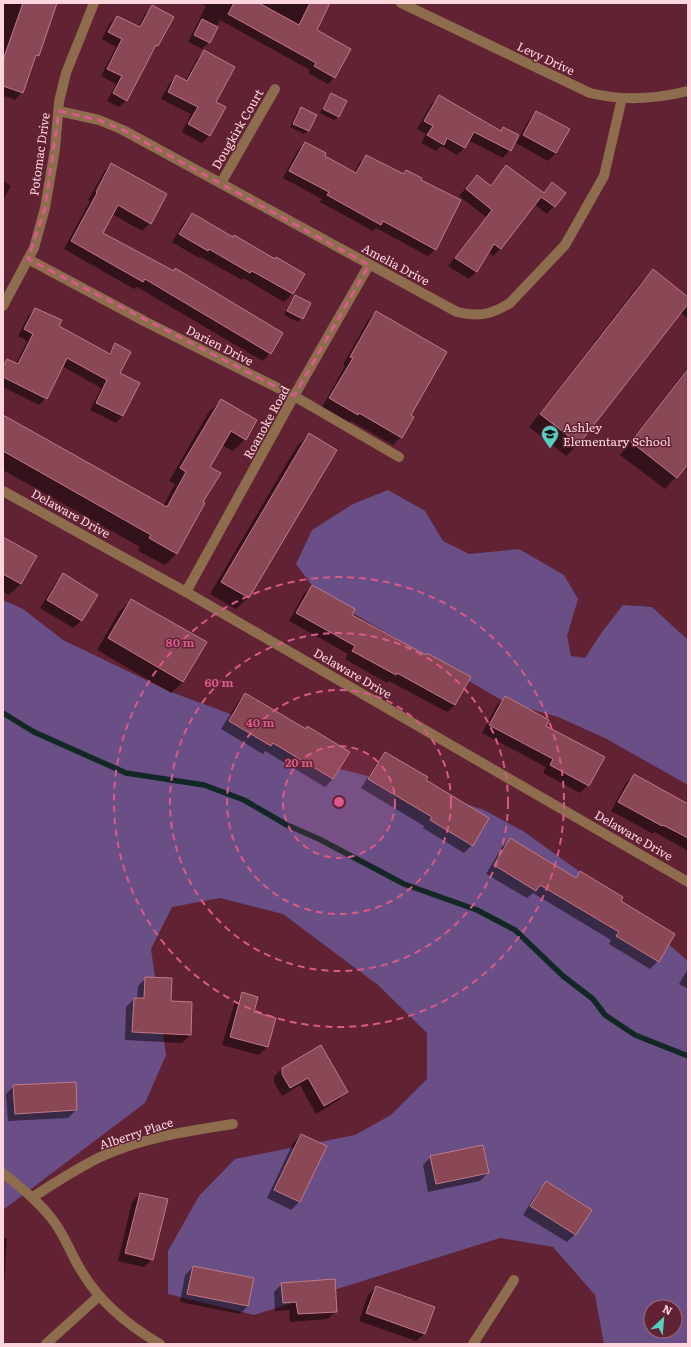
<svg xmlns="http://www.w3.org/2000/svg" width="691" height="1347" viewBox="0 0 691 1347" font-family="Literata,serif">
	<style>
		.green { fill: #6a4f86; fill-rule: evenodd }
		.shadow { fill: #0007 }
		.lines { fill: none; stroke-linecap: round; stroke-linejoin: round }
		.stream { stroke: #132826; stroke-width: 5.5 }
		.building { fill: #8a4857; stroke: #c17988 }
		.minor { stroke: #8d6d4d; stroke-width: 10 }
		.marked { fill: none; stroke: #d75a88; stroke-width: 3; stroke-dasharray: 8 5; stroke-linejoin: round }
		.ring { fill: none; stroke: #d75a88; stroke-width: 2; stroke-dasharray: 7 5 }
		.labels { text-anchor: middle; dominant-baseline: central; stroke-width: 3; stroke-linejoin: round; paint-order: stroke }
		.street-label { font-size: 12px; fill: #fed6dd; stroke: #612234 }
		.poi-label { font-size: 12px; fill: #fed6dd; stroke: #612234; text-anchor: start }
		.centre { fill: #d75a88; stroke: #612234; stroke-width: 2 }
		.ring-label { font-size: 12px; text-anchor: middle; font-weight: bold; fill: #d75a88; stroke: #612234; stroke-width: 3; stroke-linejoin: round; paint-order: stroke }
	</style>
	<rect width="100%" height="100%" fill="#612234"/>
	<g class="green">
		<path d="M388,490L425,511L443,541L469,554L519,549L564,575L578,599L567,636L571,656L585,658L602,632L623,605L652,607L688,640V785L605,738L558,717L503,701L317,592L296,564L312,530L353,504Z"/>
		<path d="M3,600L23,609L63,640L171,692L233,715L340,769L431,792L484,810L523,831L608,892L688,961V1344H604L595,1295L553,1247L500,1238L254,1315L168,1294V1251L199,1196L235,1159L355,1135L391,1115L427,1079V1033L378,985L283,914L220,898L172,907L151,949L166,1055L145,1103L3,1210ZM651,1307H675V1331H651Z"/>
	</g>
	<g class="shadow">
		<path d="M3,3H56L38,55L33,59L22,92L15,100L5,96L3,102Z"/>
		<path d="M200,3H329L315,31L335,77L328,84L308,73L310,70L220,20L209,42L202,49L188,42L206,6Z"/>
		<path d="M152,7L157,45L152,50L127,100L119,107L107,101L116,84L101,76L116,47L102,39L109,24L117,17L138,27L145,14Z"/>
		<path d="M204,51L214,102L224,108L209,136L202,143L182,132L191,114L161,99L169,84L176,77L185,81L197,59Z"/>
		<path d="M331,94L346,101L338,117L334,120L320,113L327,98Z"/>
		<path d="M440,96L500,132L503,128L516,143L529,120L537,112L556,153L548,161L514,142L510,150L503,158L468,140L464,148L457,155L441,146L436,151L421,143L426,134L417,129L432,103Z"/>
		<path d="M301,108L315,116L308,131L304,134L290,127L297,112Z"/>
		<path d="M305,143L323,157L354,173L359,163L366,156L403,175L407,171L420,181L436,249L428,256L376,228L373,231L320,202L322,199L283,178L298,150Z"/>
		<path d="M111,164L150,223L142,231L112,214L102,233L270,353L263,361L137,287L134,289L64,249L90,201L88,200L104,172Z"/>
		<path d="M506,166L543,193L552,184L565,193L547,214L534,204L500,249L493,256L488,252L476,272L469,279L448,266L486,217L459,196L477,176L490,186Z"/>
		<path d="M3,181L11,186L3,200Z"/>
		<path d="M192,214L274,260L303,274L292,294L284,302L243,278L242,280L201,257L199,258L172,242L184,222Z"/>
		<path d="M653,271L688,298V319L680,312L578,444L566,456L529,427L641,282Z"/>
		<path d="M295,296L302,318L298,322L284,315L292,300Z"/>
		<path d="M35,309L58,327L107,354L115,345L119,374L139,383L122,416L116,423L90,410L101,388L62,366L46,398L39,405L3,387V364L7,360L16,364L27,341L18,336L28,316Z"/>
		<path d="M376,312L409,415L401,437L393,445L351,421L349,423L322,407L345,366L343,365L368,320Z"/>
		<path d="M688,367V462L676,477L665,489L620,455Z"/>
		<path d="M221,400L245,439L233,451L222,445L209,467L202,503L177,553L165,565L138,551L140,547L3,470V416L163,506L175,484L169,481L209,412Z"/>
		<path d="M309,434L336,450L248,598L236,609L210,594L297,446Z"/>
		<path d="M3,538L21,584L9,595L3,592Z"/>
		<path d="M63,575L97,595L81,621L73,628L40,608L56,582Z"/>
		<path d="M312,586L351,615L455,705L447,712L389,681L387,683L345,659L348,654L289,621L304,594Z"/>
		<path d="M131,600L183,682L171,693L97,650L119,612Z"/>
		<path d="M245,694L305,730L308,727L333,779L325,787L265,751L263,754L221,729L238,702Z"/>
		<path d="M505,698L588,785L580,793L543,773L546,767L482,733L497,705Z"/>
		<path d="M385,753L425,781L472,845L464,853L423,828L424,826L361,788L378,761Z"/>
		<path d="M634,775L688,805V851L655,832L653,834L611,811L626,783Z"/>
		<path d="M510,839L575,878L580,872L619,901L658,961L650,969L609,944L611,940L533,893L527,898L486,874L502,847Z"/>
		<path d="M688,969V989L679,984Z"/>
		<path d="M146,978L170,1002L190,1035L182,1043L125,1040L126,1007L134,999H137L138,986Z"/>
		<path d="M243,994L253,1013L275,1019L267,1047L259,1055L222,1045L235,1002Z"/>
		<path d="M282,1068L347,1092L339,1100L316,1114L300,1085L282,1096L274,1082V1077Z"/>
		<path d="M14,1086L76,1110L68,1118L8,1121L6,1094Z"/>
		<path d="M301,1135L326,1147L299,1202L291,1210L267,1198L293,1143Z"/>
		<path d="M431,1157L488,1173L480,1181L428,1192L423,1165Z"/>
		<path d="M546,1183L575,1234L567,1242L523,1215L538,1191Z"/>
		<path d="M140,1194L152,1259L144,1267L118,1261L132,1202Z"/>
		<path d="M3,1238H7L3,1300Z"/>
		<path d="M193,1267L248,1306L240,1314L180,1302L185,1275Z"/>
		<path d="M282,1284L336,1311L328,1319L290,1322L289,1310L275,1311L274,1292Z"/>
		<path d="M376,1287L424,1334L416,1341L359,1321L368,1295Z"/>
	</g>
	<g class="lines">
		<path class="stream" d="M3,713L34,732L126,773L204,785L244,800L287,825L319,839L404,884L477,910L515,930L563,976L593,999L605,1015L635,1035L688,1056"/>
	</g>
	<g class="building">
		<path d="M23,3H57L39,56L36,55L23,93L3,86V60Z"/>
		<path d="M234,3H259L299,25L310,3H330L317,30L351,49L335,78L314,66L316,63L228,14Z"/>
		<path d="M152,5L174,17L158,46L156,45L127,101L113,93L122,76L107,69L122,39L108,32L117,16L140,27Z"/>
		<path d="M202,19L218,27L210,43L194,35Z"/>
		<path d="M204,50L235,67L216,102L226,107L210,136L188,124L198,107L168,92L176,75L187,81Z"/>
		<path d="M331,93L347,101L339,117L323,109Z"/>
		<path d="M439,95L501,131L503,127L519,135L511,151L474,132L465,148L447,138L444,145L427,135L433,126L424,121Z"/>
		<path d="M301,107L317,115L309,131L293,124Z"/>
		<path d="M536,111L570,129L556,153L523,135Z"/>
		<path d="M305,142L326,153L325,156L356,173L366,155L404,174L406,170L422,178L421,180L461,200L436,250L383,221L381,225L327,195L329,192L289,171Z"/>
		<path d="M111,163L167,194L151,224L118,205L103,233L174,271L175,268L283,333L271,354L145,279L143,282L71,241L97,193L96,192Z"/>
		<path d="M506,165L544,193L552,182L566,193L555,207L541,197L501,249L494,244L477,272L455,258L492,210L466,189L477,175L491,186Z"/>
		<path d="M192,213L233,237L234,235L275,259L276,257L305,274L293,294L252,271L250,273L209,249L208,251L179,234Z"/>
		<path d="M653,269L688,297V304L579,444L540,414Z"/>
		<path d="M295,295L311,303L303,319L287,311Z"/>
		<path d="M35,308L62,320L59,326L110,354L115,343L131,352L120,373L140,383L123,416L96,403L107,380L67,358L47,399L3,377V367L7,359L18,364L33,334L24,329Z"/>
		<path d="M376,311L447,352L411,415L414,417L402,438L359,413L358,415L329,398L353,358L350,357Z"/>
		<path d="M688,369V464L677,478L631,442Z"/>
		<path d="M221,399L257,420L246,440L231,431L210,467L221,473L203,502L205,503L177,554L149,538L151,535L3,451V415L167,507L186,472L180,468Z"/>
		<path d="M309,433L337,450L249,598L221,582Z"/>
		<path d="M3,537L37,556L21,584L3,574Z"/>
		<path d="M63,573L98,595L82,621L47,600Z"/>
		<path d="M312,585L355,609L352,615L426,655L427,653L471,677L455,705L397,673L396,675L352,651L355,646L296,613Z"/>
		<path d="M131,599L207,642L183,682L108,638Z"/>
		<path d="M245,693L306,729L307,726L350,752L333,779L273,743L271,746L229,721Z"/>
		<path d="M505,696L549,720L546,726L605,757L589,786L550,765L553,759L489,725Z"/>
		<path d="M385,752L428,777L426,780L489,818L473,846L430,820L432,817L368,779Z"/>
		<path d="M634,774L688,804V838L663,825L662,826L618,802Z"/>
		<path d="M510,838L576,878L580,871L623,897L621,901L675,934L659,962L616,936L619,932L540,885L536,891L494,865Z"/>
		<path d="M145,977L172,978L171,1001L192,1002L191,1035L132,1032L134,998H144Z"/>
		<path d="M242,992L258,997L254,1012L276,1018L268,1047L230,1037Z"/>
		<path d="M321,1045L348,1092L324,1106L308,1078L290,1088L282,1074V1068Z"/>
		<path d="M76,1082L77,1110L15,1114L13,1085Z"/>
		<path d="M301,1134L327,1146L300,1202L274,1190Z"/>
		<path d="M483,1145L489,1173L436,1184L430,1156Z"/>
		<path d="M546,1181L592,1210L576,1235L530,1206Z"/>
		<path d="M140,1193L168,1199L153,1260L125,1253Z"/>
		<path d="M193,1266L254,1278L248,1306L187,1294Z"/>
		<path d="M335,1279L337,1312L298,1314L296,1302L283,1303L281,1283Z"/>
		<path d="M376,1286L435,1307L425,1334L366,1313Z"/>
	</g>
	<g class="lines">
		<g class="minor">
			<path d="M401,3L590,93C622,101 656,99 688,91"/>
			<path d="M59,111L99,120L123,130L457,312C478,317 491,315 510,303L565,245L604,176L622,98"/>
			<path d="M221,183L275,89"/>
			<path d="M28,259L146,322L294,396L399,457"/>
			<path d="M3,306L34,248L45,208L55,149L59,102L66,73L94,3"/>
			<path d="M3,491L186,592L688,882"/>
			<path d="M186,592L294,396L369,265"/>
			<path d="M3,1173C20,1187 38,1201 52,1219C65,1235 71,1255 82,1272C101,1304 129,1326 160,1344"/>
			<path d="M33,1197C54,1183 75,1170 98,1158C140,1138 187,1131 233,1124"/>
			<path d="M46,1344L99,1296"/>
			<path d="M473,1344L514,1280"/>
		</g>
	</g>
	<path class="marked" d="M59,111L99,120L123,130L369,265L294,396L28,259L45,208Z"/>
	<circle cx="339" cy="802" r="56" fill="#d75a88" fill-opacity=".12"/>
	<g class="ring">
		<circle cx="339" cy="802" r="56"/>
		<circle cx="339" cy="802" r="112"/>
		<circle cx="339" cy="802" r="169"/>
		<circle cx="339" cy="802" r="225"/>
	</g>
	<defs>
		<symbol id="school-pin" viewBox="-11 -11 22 30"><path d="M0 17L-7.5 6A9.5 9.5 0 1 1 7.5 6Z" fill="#57cec2" stroke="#612234"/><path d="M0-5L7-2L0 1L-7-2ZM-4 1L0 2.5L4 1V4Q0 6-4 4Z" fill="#111"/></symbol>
	</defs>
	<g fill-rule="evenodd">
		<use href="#school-pin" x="540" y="424" width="20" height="27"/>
	</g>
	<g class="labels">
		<g class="street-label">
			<text transform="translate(546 58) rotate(25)">Levy Drive</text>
			<text transform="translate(237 129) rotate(-60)">Dougkirk Court</text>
			<text transform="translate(39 154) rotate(-82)">Potomac Drive</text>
			<text transform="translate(396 264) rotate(28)">Amelia Drive</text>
			<text transform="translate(220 345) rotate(27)">Darien Drive</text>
			<text transform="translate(266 422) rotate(-61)">Roanoke Road</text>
			<text transform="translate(71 513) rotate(29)">Delaware Drive</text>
			<text transform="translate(353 673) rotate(30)">Delaware Drive</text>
			<text transform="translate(634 835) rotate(30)">Delaware Drive</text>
			<text transform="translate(136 1133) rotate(-18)">Alberry Place</text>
		</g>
		<g class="poi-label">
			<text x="563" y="427">Ashley<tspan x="563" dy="14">Elementary School</tspan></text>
		</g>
	</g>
	<circle cx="339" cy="802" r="6" class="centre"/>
	<g class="ring-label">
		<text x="180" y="647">80 m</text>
		<text x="219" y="687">60 m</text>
		<text x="260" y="727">40 m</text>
		<text x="299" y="767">20 m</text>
	</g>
	<rect width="691" height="1347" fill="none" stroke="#fed6dd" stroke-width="8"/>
	<g transform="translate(663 1319) rotate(26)"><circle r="19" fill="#612234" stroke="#a06a78"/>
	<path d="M0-3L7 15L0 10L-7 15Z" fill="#57cec2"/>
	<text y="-6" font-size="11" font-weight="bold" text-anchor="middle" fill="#fed6dd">N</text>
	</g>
</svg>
